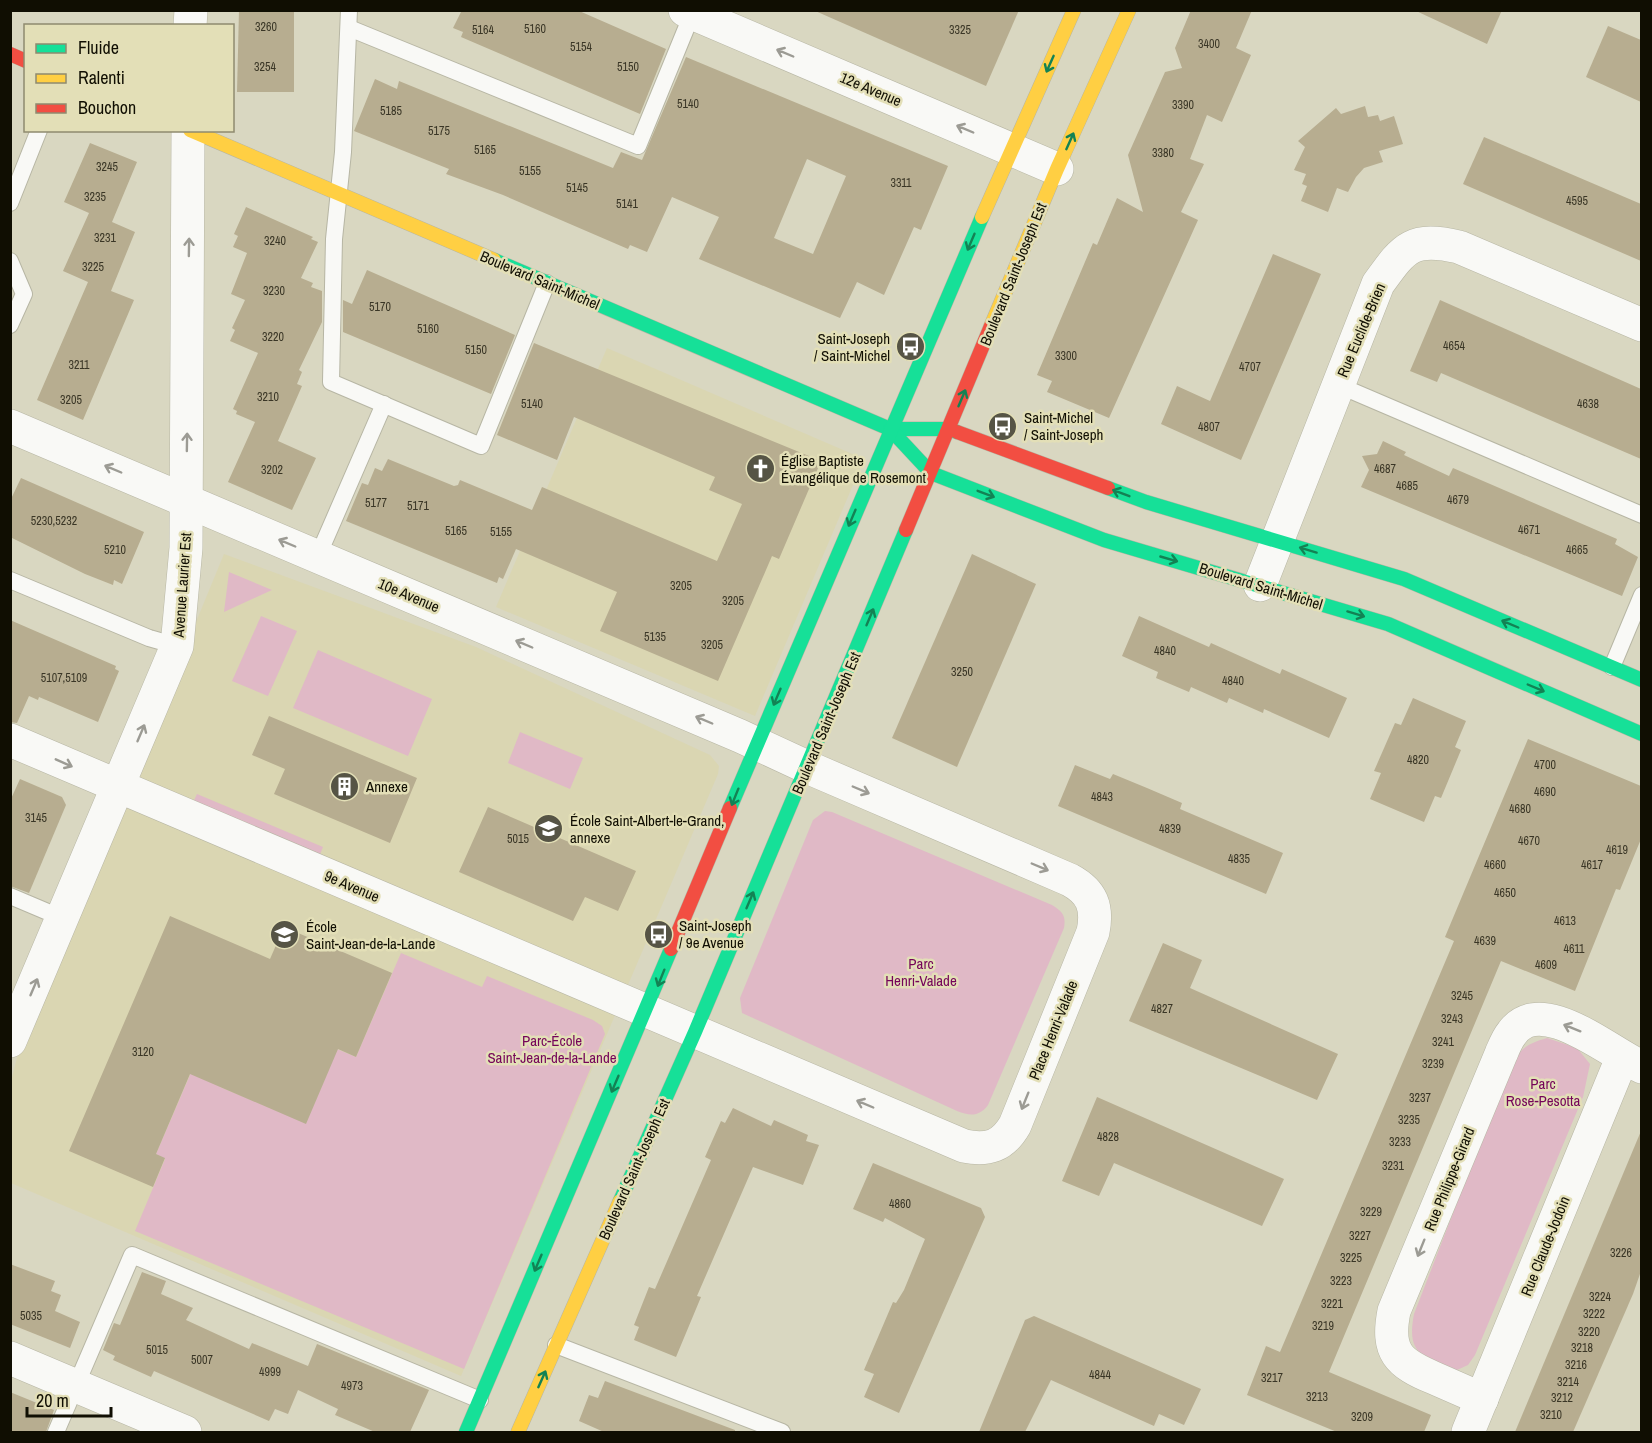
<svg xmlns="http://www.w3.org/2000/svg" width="1652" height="1443" viewBox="0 0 1652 1443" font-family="'Archivo Narrow',sans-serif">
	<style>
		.built { fill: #dad6b2 }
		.green { fill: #e0b9c6 }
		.building { fill: #b7ad90; fill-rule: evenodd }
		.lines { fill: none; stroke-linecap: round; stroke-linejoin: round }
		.lane-casing { stroke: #b7b6a4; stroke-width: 18 }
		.street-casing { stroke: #b7b6a4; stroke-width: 34 }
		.fast-casing { stroke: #b7b6a4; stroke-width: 15 }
		.slow-casing { stroke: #b7b6a4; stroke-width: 15 }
		.jam-casing { stroke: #b7b6a4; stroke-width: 15 }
		.lane { stroke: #f9f9f6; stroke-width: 16 }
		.street { stroke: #f9f9f6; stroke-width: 33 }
		.fast { stroke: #16e098; stroke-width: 14 }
		.slow { stroke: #ffcf43; stroke-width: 14 }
		.jam { stroke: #f24e42; stroke-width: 14 }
		.oneway { stroke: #9c9b94 }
		.oneway2 { stroke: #138254 }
		.labels { text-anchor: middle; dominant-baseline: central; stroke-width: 5; stroke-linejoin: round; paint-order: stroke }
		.number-label { font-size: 12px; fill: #3a3626 }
		.street-label { font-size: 15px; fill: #100e02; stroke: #e3dfb7 }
		.poi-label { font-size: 15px; fill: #100e02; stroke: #e3dfb7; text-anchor: start }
		.park-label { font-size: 15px; fill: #750459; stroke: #e3dfb7 }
	</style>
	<rect width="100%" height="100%" fill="#d9d7c1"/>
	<g class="built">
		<path d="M607,348L864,459L755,716L496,607Z"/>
		<path d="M224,554L476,647L710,755L719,766L718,774L461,1376L11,1183L10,1085L18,1054Z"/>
	</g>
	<g class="green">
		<path d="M229,572L272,590L224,612Z"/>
		<path d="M261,616L297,631L268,696L232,681Z"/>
		<path d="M318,650L432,699L408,756L293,708Z"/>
		<path d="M520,732L583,758L570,789L508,763Z"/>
		<path d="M197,794L323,847L315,867L188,813Z"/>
		<path d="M825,811L832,812L1052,905C1063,912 1066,916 1064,928L988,1105C979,1117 970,1116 957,1111L742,1013L740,998L813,820Z"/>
		<path d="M401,953L482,987L487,976L593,1020L602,1026L605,1034L464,1369L135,1231L165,1159L156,1154L205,1040L220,1087L306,1123L329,1069L325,1044L356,1057Z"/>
		<path d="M1547,1038L1577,1048L1590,1064L1583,1097L1475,1355L1468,1365L1457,1370C1423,1356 1406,1356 1414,1314L1507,1074C1518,1052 1522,1045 1547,1038Z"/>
	</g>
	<g class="building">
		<path d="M239,10H294V92H237Z"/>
		<path d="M462,10H577L666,49L640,114L461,37L463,32L453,28Z"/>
		<path d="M813,10H1019L986,86Z"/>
		<path d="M1191,10H1252L1236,48L1251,55L1222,122L1207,115L1190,159L1204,164L1181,212L1198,220L1109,418L1047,392L1052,381L1037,375L1093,243L1097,245L1117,198L1143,212L1128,155L1165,72L1182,68L1175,48Z"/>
		<path d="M1414,10H1502L1487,44Z"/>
		<path d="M1608,26L1641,40V102L1586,77Z"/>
		<path d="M686,57L948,166L921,230L914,227L884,295L857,282L840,318L699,259L719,217L672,197L647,252L630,245L628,249L503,195L446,174L449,169L354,131L375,79L397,89L399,81L613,168L621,152L642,160ZM807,159L846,176L813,254L774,238Z"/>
		<path d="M1365,106L1368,117L1378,115L1380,121L1394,116L1403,144L1379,151L1383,162L1364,168L1356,177L1348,192L1337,188L1328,212L1301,201L1307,186L1302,184L1306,174L1294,170L1305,147L1298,141L1336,108L1341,114Z"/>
		<path d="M1484,137L1641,204V261L1463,184Z"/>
		<path d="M90,143L137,162L112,222L135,232L111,291L134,300L83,420L37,400L88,282L63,271L89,213L64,202Z"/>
		<path d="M246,207L313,237L311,239L318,242L301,278L313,283L311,287L322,291V322L299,370L302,372L297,384L302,386L278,441L316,458L292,510L228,482L255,422L236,414L237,411L233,409L258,353L230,341L235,330L232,328L245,300L231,294L247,253L233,247L238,236L234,234Z"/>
		<path d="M1273,254L1321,274L1241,460L1161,424L1177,386L1210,401Z"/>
		<path d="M367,270L515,335L491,394L343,332V300L352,304Z"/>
		<path d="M1440,300L1641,389V459L1441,373L1437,382L1410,371Z"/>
		<path d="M534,343L821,461L779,559L772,556L718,681L600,631L617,592L516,549L503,579L499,577L497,583L346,521L362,483L368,485L375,468L382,471L388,459L454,486L458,485L460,480L532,510L542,487L717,561L742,504L709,490L715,477L574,417L557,460L497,435Z"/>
		<path d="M1383,441L1406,452L1404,455L1449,476L1453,468L1617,539L1615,544L1638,557L1622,596L1361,487L1369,470L1362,456L1377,454Z"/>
		<path d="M21,478L144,532L122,584L114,580L113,585L85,574L10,537V501Z"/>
		<path d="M972,554L1036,584L957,767L892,738Z"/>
		<path d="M1139,616L1209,647L1211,643L1280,674L1282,669L1347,698L1329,738L1264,709L1263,713L1229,698L1227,703L1191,687L1189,692L1156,678L1158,672L1122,656Z"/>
		<path d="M10,620L116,666L115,669L119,671L98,722L39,697L38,700L29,696L17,723L10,722Z"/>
		<path d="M1413,698L1466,721L1455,747L1461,750L1441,798L1435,796L1424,822L1370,799L1381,773L1374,771L1395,723L1401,725Z"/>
		<path d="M269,716L417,778L390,843L274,794L285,769L252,755Z"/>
		<path d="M1528,739L1641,786V839L1620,890L1616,889L1575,991L1501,961L1329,1372L1431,1415L1424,1432H1337L1247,1395L1266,1346L1280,1352L1454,941L1445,937Z"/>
		<path d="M1075,765L1110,779L1113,774L1147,788L1182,803L1180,809L1283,853L1266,894L1058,806Z"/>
		<path d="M20,779L62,797L66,805L29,893L10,886V801Z"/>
		<path d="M488,807L636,871L618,911L585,897L573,921L459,872Z"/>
		<path d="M170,916L270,959L284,927L392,973L356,1057L338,1049L306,1124L190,1074L156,1154L165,1158L153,1187L69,1151Z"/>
		<path d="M1163,943L1202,960L1190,988L1338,1054L1317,1100L1129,1021Z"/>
		<path d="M1097,1097L1284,1179L1262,1226L1114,1163L1099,1196L1062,1181Z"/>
		<path d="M733,1108L771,1126L774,1120L808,1135L806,1141L819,1145L803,1185L753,1167L697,1296L701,1297L676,1357L634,1340L639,1327L634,1325L649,1287L655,1289L711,1160L705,1157L721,1121L725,1123Z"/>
		<path d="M1641,1131V1271L1633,1294L1573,1432H1515Z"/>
		<path d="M873,1163L981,1208L985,1217L899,1413L864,1397L874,1374L864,1370L893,1302L896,1303L904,1290L925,1239L885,1218L883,1222L853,1209Z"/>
		<path d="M10,1264L55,1281L51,1291L61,1295L55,1311L80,1322L70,1348L10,1324Z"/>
		<path d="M142,1272L166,1281L161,1294L193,1308L186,1320L249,1349L252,1343L308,1366L317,1344L429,1390L410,1432H375L335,1415L338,1409L298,1390L288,1414L275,1409L269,1421L154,1371L151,1377L113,1360L115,1356L103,1350L114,1323L120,1325Z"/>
		<path d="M1034,1316L1201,1389L1184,1425L1159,1414L1154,1426L1051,1380L1025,1432H979L1025,1320Z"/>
		<path d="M605,1381L735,1430V1432H604L579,1421L589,1395L598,1398Z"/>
		<path d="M10,1392L54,1410L46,1432H10Z"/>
	</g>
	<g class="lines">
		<defs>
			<g id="lane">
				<path d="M349,10L343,152L334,239L331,382L481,446L547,283"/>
				<path d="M349,28L638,146L692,14"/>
				<path d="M10,203L39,130"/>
				<path d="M10,261L24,294L10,325"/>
				<path d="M1338,385L1642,515"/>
				<path d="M318,556L384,404"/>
				<path d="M10,580L149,638L177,646"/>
				<path d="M1612,667L1642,595"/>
				<path d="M10,896L62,918"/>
				<path d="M556,1345L782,1432"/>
				<path d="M56,1432L132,1255L480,1400"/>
			</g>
			<g id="street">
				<path d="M685,10L1057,169"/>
				<path d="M190,26L191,10"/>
				<path d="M10,426L740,736L807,767L1070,880C1092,892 1098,907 1093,932L1015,1125C1003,1146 988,1151 964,1146L10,740"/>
				<path d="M1260,585L1378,284C1404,248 1411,236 1459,247L1642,325"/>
				<path d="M10,1041L177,646L186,548L188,130"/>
				<path d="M10,1358L185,1432"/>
				<path d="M1482,1399C1466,1392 1450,1385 1434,1378C1398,1363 1386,1352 1394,1311L1501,1054C1504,1047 1507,1039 1512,1033C1541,992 1611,1054 1642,1067"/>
				<path d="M1468,1432L1622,1058"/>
			</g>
			<g id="fast">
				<path d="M494,260L890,429H949L957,432"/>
				<path d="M890,429L931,473L1104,540L1388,624L1642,734"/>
				<path d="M1108,488L1146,502L1404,579L1642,680"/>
				<path d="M730,808L982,217"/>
				<path d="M620,1201L695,1032L906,530"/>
				<path d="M466,1432L671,949"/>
			</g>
			<g id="slow">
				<path d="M190,130L494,260"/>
				<path d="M982,217L1074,10"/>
				<path d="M991,326L1057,169L1129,10"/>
				<path d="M518,1432L620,1201"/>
			</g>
			<g id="jam">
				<path d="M10,54L26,61"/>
				<path d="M957,432L1108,488"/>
				<path d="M906,530L991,326"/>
				<path d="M671,949L730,808"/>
			</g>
		</defs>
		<use href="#lane" class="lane-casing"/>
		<use href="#street" class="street-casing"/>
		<use href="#fast" class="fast-casing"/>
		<use href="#slow" class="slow-casing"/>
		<use href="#jam" class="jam-casing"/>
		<use href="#lane" class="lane"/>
		<use href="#street" class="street"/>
		<use href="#fast" class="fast"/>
		<use href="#slow" class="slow"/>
		<use href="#jam" class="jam"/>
	</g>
	<defs><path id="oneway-shaft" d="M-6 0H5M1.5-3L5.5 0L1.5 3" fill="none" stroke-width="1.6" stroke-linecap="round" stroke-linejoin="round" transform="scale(1.5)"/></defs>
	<g class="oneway">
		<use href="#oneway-shaft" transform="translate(785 53) rotate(-157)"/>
		<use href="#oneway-shaft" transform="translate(965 129) rotate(-157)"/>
		<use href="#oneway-shaft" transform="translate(189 247) rotate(-89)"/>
		<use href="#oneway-shaft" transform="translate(187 442) rotate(-89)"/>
		<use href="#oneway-shaft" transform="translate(113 469) rotate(-157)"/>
		<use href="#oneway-shaft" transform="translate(287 543) rotate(-157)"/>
		<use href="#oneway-shaft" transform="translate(524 644) rotate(-157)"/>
		<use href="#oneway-shaft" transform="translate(704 720) rotate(-157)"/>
		<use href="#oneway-shaft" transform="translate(141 733) rotate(-67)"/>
		<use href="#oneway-shaft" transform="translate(64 763) rotate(24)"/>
		<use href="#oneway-shaft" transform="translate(861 790) rotate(23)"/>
		<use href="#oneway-shaft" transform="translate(1040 867) rotate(23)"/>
		<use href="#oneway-shaft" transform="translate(34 987) rotate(-67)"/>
		<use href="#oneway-shaft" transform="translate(1572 1028) rotate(-158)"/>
		<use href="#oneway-shaft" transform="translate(1025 1101) rotate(112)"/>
		<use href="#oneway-shaft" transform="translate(865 1104) rotate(-157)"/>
		<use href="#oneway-shaft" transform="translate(1421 1248) rotate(112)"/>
	</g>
	<g class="oneway2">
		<use href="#oneway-shaft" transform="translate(1050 64) rotate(114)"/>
		<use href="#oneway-shaft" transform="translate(1070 141) rotate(-66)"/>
		<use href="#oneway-shaft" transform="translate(971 242) rotate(113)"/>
		<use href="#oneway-shaft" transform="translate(962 398) rotate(-67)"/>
		<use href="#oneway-shaft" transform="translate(1121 493) rotate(-159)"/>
		<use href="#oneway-shaft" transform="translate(986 494) rotate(21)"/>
		<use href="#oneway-shaft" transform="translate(852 518) rotate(113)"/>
		<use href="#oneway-shaft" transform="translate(1308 550) rotate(-163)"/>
		<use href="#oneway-shaft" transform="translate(1169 559) rotate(16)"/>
		<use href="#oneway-shaft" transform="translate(1356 614) rotate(17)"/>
		<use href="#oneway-shaft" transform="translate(870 617) rotate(-67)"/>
		<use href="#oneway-shaft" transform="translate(1510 624) rotate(-157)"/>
		<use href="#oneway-shaft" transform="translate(1536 688) rotate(23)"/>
		<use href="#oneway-shaft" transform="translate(777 697) rotate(113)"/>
		<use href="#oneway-shaft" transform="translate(735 797) rotate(112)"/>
		<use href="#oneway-shaft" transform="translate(750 900) rotate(-67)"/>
		<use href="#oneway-shaft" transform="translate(661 978) rotate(112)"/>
		<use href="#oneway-shaft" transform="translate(615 1084) rotate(113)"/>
		<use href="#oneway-shaft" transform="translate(538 1263) rotate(113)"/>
		<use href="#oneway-shaft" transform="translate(542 1379) rotate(-66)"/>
	</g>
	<defs>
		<symbol id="bus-disc" viewBox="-11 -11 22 22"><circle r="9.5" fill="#565445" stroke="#e3dfb7"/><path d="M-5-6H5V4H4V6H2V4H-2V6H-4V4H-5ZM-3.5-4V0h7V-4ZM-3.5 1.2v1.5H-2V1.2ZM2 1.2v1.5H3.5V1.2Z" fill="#fff"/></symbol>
		<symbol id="church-disc" viewBox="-11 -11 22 22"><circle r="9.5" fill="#565445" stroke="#e3dfb7"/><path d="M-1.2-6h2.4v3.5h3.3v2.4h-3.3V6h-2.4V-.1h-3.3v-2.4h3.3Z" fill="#fff"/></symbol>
		<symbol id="building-disc" viewBox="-11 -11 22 22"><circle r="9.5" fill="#565445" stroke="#e3dfb7"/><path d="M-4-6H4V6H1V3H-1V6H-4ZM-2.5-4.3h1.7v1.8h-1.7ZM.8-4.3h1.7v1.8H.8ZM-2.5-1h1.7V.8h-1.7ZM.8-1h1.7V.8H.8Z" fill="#fff"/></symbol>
		<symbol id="school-disc" viewBox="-11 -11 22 22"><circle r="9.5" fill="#565445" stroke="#e3dfb7"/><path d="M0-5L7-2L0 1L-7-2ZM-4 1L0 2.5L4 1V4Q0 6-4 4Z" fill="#fff"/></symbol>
	</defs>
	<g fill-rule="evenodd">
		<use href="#bus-disc" x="894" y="330" width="33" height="33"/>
		<use href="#bus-disc" x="986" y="410" width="33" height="33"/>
		<use href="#church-disc" x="744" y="452" width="33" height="33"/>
		<use href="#building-disc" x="328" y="770" width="33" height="33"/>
		<use href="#school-disc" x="532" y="812" width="33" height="33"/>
		<use href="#bus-disc" x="642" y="918" width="33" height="33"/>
		<use href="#school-disc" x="268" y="918" width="33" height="33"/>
	</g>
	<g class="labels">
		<g class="number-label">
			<text x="266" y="27">3260</text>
			<text x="535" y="29">5160</text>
			<text x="483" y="30">5164</text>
			<text x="960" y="30">3325</text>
			<text x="1209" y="44">3400</text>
			<text x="581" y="47">5154</text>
			<text x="265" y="67">3254</text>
			<text x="628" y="67">5150</text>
			<text x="688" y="104">5140</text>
			<text x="1183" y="105">3390</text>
			<text x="391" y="111">5185</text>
			<text x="439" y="131">5175</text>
			<text x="485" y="150">5165</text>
			<text x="1163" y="153">3380</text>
			<text x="107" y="167">3245</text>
			<text x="530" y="171">5155</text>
			<text x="901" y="183">3311</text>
			<text x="577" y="188">5145</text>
			<text x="95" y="197">3235</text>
			<text x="1577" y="201">4595</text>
			<text x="627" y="204">5141</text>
			<text x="105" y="238">3231</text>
			<text x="275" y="241">3240</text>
			<text x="93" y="267">3225</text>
			<text x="274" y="291">3230</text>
			<text x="380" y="307">5170</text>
			<text x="428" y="329">5160</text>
			<text x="273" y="337">3220</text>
			<text x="1454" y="346">4654</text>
			<text x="476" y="350">5150</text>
			<text x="1066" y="356">3300</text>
			<text x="79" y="365">3211</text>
			<text x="1250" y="367">4707</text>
			<text x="268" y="397">3210</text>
			<text x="71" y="400">3205</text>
			<text x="532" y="404">5140</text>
			<text x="1588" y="404">4638</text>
			<text x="1209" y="427">4807</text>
			<text x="1385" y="469">4687</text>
			<text x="272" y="470">3202</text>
			<text x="1407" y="486">4685</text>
			<text x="1458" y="500">4679</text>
			<text x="376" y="503">5177</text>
			<text x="418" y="506">5171</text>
			<text x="54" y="521">5230,5232</text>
			<text x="1529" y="530">4671</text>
			<text x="456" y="531">5165</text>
			<text x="501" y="532">5155</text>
			<text x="115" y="550">5210</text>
			<text x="1577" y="550">4665</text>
			<text x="681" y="586">3205</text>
			<text x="733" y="601">3205</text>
			<text x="655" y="637">5135</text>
			<text x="712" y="645">3205</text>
			<text x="1165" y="651">4840</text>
			<text x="962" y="672">3250</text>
			<text x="64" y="678">5107,5109</text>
			<text x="1233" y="681">4840</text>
			<text x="1418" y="760">4820</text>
			<text x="1545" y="765">4700</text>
			<text x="1545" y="792">4690</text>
			<text x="1102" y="797">4843</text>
			<text x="1520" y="809">4680</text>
			<text x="36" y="818">3145</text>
			<text x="1170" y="829">4839</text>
			<text x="518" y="839">5015</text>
			<text x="1529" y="841">4670</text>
			<text x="1617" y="850">4619</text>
			<text x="1239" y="859">4835</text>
			<text x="1495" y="865">4660</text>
			<text x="1592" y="865">4617</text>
			<text x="1505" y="893">4650</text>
			<text x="1565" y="921">4613</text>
			<text x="1485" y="941">4639</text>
			<text x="1574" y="949">4611</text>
			<text x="1546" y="965">4609</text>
			<text x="1462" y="996">3245</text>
			<text x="1162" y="1009">4827</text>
			<text x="1452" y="1019">3243</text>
			<text x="1443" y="1042">3241</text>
			<text x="143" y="1052">3120</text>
			<text x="1433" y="1064">3239</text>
			<text x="1420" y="1098">3237</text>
			<text x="1409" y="1120">3235</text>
			<text x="1108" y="1137">4828</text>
			<text x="1400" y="1142">3233</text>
			<text x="1393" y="1166">3231</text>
			<text x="900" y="1204">4860</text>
			<text x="1371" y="1212">3229</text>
			<text x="1360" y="1236">3227</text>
			<text x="1621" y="1253">3226</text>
			<text x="1351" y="1258">3225</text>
			<text x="1341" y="1281">3223</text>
			<text x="1600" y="1297">3224</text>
			<text x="1332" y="1304">3221</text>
			<text x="1594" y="1314">3222</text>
			<text x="31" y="1316">5035</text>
			<text x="1323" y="1326">3219</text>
			<text x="1589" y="1332">3220</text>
			<text x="1582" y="1348">3218</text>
			<text x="157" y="1350">5015</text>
			<text x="202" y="1360">5007</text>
			<text x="1576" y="1365">3216</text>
			<text x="270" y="1372">4999</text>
			<text x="1100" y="1375">4844</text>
			<text x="1272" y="1378">3217</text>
			<text x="1568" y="1382">3214</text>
			<text x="352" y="1386">4973</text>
			<text x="1317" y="1397">3213</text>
			<text x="1562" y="1398">3212</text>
			<text x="1551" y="1415">3210</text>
			<text x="1362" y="1417">3209</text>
		</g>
		<g class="street-label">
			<text transform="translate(871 89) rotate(23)">12e Avenue</text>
			<text transform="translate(1013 274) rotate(-68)">Boulevard Saint-Joseph Est</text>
			<text transform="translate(540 280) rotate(23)">Boulevard Saint-Michel</text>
			<text transform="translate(1361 330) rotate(-67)">Rue Euclide-Brien</text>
			<text transform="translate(182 585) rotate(-86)">Avenue Laurier Est</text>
			<text transform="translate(1261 586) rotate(17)">Boulevard Saint-Michel</text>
			<text transform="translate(409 595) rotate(23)">10e Avenue</text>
			<text transform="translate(826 723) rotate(-67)">Boulevard Saint-Joseph Est</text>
			<text transform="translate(352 886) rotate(23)">9e Avenue</text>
			<text transform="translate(1053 1030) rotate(-68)">Place Henri-Valade</text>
			<text transform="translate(634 1169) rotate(-66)">Boulevard Saint-Joseph Est</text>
			<text transform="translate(1449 1179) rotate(-68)">Rue Philippe-Girard</text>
			<text transform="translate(1545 1246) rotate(-68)">Rue Claude-Jodoin</text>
		</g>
		<g class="poi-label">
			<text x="890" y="338" text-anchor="end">Saint-Joseph<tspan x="890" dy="17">/ Saint-Michel</tspan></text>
			<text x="1024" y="417">Saint-Michel<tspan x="1024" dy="17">/ Saint-Joseph</tspan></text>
			<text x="781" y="460">Église Baptiste<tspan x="781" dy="17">Évangélique de Rosemont</tspan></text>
			<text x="366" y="786">Annexe</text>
			<text x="570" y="820">École Saint-Albert-le-Grand,<tspan x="570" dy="17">annexe</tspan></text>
			<text x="679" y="925">Saint-Joseph<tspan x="679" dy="17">/ 9e Avenue</tspan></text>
			<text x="306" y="926">École<tspan x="306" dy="17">Saint-Jean-de-la-Lande</tspan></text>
		</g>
		<g class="park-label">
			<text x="921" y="963">Parc<tspan x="921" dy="17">Henri-Valade</tspan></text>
			<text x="552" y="1040">Parc-École<tspan x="552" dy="17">Saint-Jean-de-la-Lande</tspan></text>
			<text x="1543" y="1083">Parc<tspan x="1543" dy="17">Rose-Pesotta</tspan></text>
		</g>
	</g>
	<rect width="1652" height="1443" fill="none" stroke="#100e02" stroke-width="24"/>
	<rect x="24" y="24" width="210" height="108" fill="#e3dfb7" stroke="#8f8b6f" stroke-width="1.5"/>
	<rect x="36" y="44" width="30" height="9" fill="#16e098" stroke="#8f8b6f" stroke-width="1.5"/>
	<text x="78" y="54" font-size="18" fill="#100e02">Fluide</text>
	<rect x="36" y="74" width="30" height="9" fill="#ffcf43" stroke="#8f8b6f" stroke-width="1.5"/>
	<text x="78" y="84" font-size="18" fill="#100e02">Ralenti</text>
	<rect x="36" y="104" width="30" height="9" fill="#f24e42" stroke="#8f8b6f" stroke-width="1.5"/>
	<text x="78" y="114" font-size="18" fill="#100e02">Bouchon</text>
	<path d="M27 1407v9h84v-9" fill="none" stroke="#100e02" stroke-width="3"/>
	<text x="36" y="1407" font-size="18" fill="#100e02" stroke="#e3dfb7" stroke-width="4.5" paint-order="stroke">20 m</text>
</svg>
